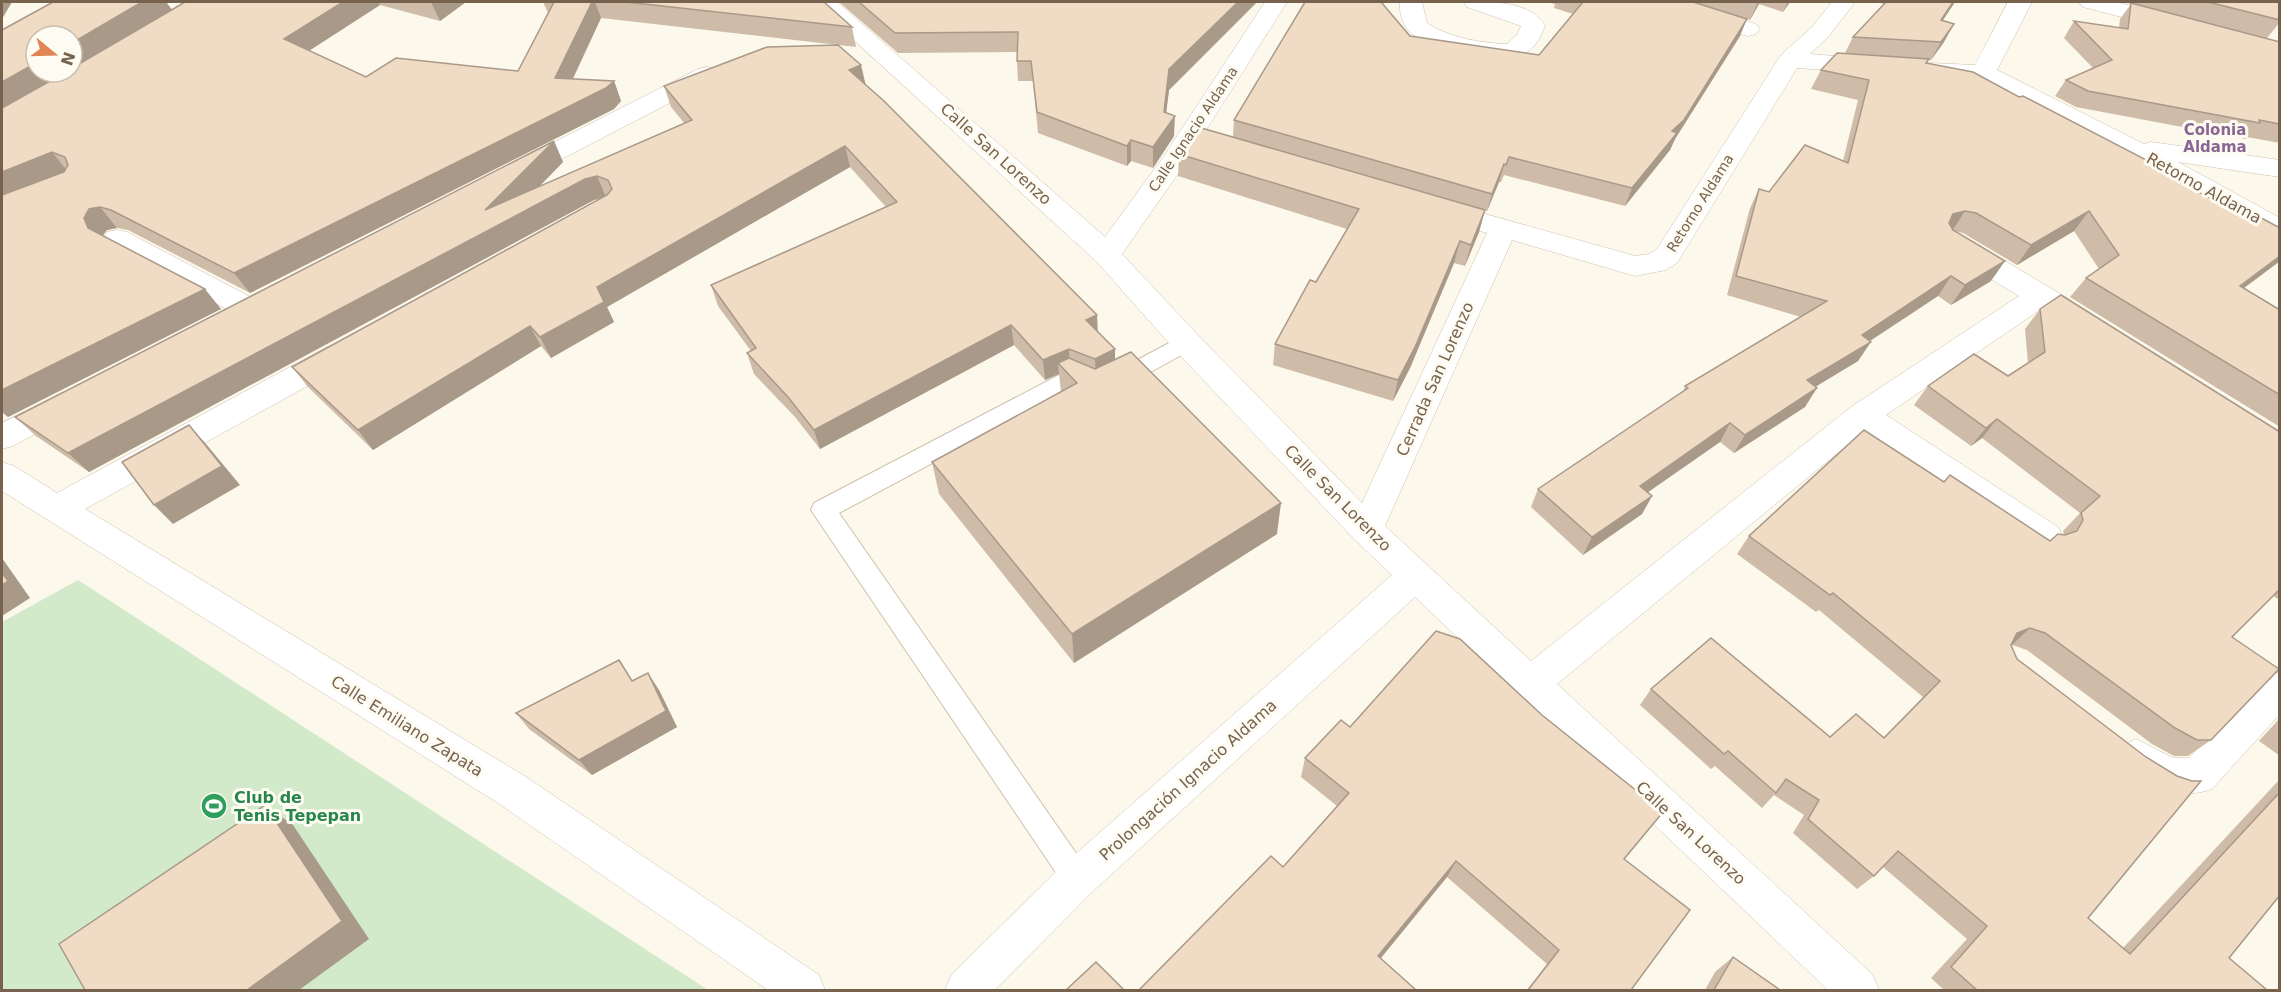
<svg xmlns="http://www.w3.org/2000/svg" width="2281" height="992" viewBox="0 0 2281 992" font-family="'DejaVu Sans',sans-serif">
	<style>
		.green { fill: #d2eac9 }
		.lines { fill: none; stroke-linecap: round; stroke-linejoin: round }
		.lane-casing { stroke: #cec1b0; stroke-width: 2 }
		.street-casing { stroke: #cec1b0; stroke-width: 1 }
		.lane { fill: #fff; fill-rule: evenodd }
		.street { fill: #fff; fill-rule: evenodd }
		.wall { fill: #cebca9 }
		.shaded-wall { fill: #a89989 }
		.building { fill: #f0dbc4; stroke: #a89989; stroke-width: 1.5 }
		.labels { text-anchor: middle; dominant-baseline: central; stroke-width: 6; stroke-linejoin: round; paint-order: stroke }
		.far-street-label { font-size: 14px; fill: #77624e; stroke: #fefbf2 }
		.far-neighbourhood-label { font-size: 15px; font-weight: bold; fill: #896692; stroke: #fefbf2 }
		.street-label { font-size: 16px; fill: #77624e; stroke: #fefbf2 }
		.leisure-label { font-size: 16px; font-weight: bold; fill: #27864d; stroke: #fefbf2; text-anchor: start }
	</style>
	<rect width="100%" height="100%" fill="#fcf8eb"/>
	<path class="green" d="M78,580L708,990H2V622Z"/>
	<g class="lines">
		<defs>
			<path id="lane" d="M1186,334L1194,336L1197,342L1194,348L1104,398L1096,400L1071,389L839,513L1087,869L1092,879L1087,889L1077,893L1067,889L811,510L814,503L1063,373L1071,371L1096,382Z"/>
			<g id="street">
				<path d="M812,2H837L1105,237L1164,156L1265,2H1287L1182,168L1122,254L1197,334L1362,503L1487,233L1429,216L1425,210L1429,204L1439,201L1635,256L1649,254L1657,249L1781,55L1813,26L1832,2H1855L1829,36L1810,54L1872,59L1881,61L1884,66L1881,71L1872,73L1797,68L1677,263L1666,270L1635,276L1512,240L1385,526L1531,661L1851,407L2019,296L1950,254L1946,247L1950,240L1960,237L1970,240L2067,298L2072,305L2067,312L2057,315L2041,309L1886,415L2058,527L2063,537L2058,547L2046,551L2034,547L1863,432L1557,684L1873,975L1879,990H1828L1415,597L1091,893L995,990H945L951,975L1063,865L1392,575L1355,540L1175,350L1097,262Z"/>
				<path d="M1400,2H1422L1427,23C1450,38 1481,43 1507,44L1517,35L1521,26L1467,7L1464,2C1491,2 1528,0 1545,25C1542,36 1534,49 1524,54C1503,65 1424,48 1409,31C1402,23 1399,12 1400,2Z"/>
				<path d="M1653,2H1687L1756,24L1760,29L1756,34L1748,36L1740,34L1657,7Z"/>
				<path d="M2008,2H2032L1997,70L2144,144L2151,142L2280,160V177L2178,162L2280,218V239L2270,237L2119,152L1978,80L1921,75L1918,70L1921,65L1930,63L1975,65Z"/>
				<path d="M2079,2H2116L2176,17L2180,22L2176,27L2168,29L2083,7Z"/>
				<path d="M707,67L716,69L719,74L716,79L527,177L518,180L509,177L505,171L509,165L698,69Z"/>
				<path d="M117,230L127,232L258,301L263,308L258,315L248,318L238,315L107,246L103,239L107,232Z"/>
				<path d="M338,344L349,347L353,355L349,363L85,509L526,777L819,975L825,990H768L498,803L2,491V462L14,466L57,493L327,347Z"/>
				<path d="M64,392L75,396L80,404L75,412L13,446L2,449V423Z"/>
				<path d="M2280,672V714L2212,789C2180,801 2132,789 2117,757L2123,745L2136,739L2173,758H2189L2267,676Z"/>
			</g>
		</defs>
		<use href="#lane" class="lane-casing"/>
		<use href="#street" class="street-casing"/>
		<use href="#lane" class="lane"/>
		<use href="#street" class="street"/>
	</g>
	<g class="wall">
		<path d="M53,2H166L172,10L185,2H466L440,21L380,5L309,51L366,77L518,71L548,13L543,2H824L852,27L856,47L601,18L573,79L614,81L621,101L614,109L250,293L128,230L117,228L107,230L103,235L221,309L8,417L2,413V30Z"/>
		<path d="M839,2H1257L1169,90L1166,113L1174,136L1153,168L1131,161L1127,166L1038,133L1033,81H1018L1017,61V52L898,53Z"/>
		<path d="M1547,2H1693L1740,36L1675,139L1670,150L1625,206L1504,175L1501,182H1499L1487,211L1485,210L1479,232L1465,266L1454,263L1410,368L1393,401L1273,365L1275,344L1316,282L1347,229L1178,176L1179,154L1233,137L1234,120L1410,36L1539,55L1573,14L1554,8L1555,4Z"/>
		<path d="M1693,2H1790L1783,12L1759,4L1750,20Z"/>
		<path d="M1876,2H1955L1942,21L1944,42L1931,60H1929L1927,63L2019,97L2247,217L2280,228V261L2244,288L2280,310V427L2070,297L2086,278L2099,269L2074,231L2017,265L1963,233L1955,231L1991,281L1951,305L1938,296L1870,341L1858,361L1815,387L1805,407L1734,453L1720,442L1648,492L1652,496L1642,514L1583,555L1531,507L1538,489L1683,392L1685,386L1801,317L1727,295L1750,208L1759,189L1769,192L1843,161L1858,100L1811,89L1821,70L1845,53L1853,37L1884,4Z"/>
		<path d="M2123,2H2280V22L2267,38L2280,42V143L2247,137L2246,139L2076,107L2055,96L2066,80L2093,68L2064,38L2074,21L2119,28L2120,19L2131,4Z"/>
		<path d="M865,85L1097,315V332L1115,360L1277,534L1074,663L939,494L932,462L1061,392L1059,374L1045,380L1014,345L820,449L795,417L754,374L747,353L751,351L718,306L711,285L886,207L850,167L607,307L614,322L551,358L541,346L373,450L308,387L292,367L603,197L594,200L89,472L36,436L15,417L554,141L563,162L538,187L685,124L671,107L664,86Z"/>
		<path d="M2040,309L2280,432V600L2273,596L2232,637L2211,740L2188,756H2174L2152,744L2027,650L2012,645H2011L2088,918L2123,948L2280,779V895L2229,958L2267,990H1944L1931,978L1967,939L1883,867L1874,876L1857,889L1793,833L1804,815L1774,795L1762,808L1715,766L1711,769L1640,705L1651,689L1830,737H1884L1923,697L1819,610L1816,612L1737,554L1749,536L1944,482L2050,541L2064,535L2063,531L2080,513L1982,438L1971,446L1914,405L1928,386L2008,376L2028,363L2025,329Z"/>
		<path d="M633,680L659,690L677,727L592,775L529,729L516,713Z"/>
		<path d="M2280,718V756L2259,741Z"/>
		<path d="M1350,727L1624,859L1631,990H1527L1547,964L1447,877L1381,958L1283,867L1337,806L1301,777L1305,758Z"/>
		<path d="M1733,957L1780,990H1705L1715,972Z"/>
	</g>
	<g class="shaded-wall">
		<path d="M2,2H12L2,19Z"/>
		<path d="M142,2H166L173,11L87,64L2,112V82L36,63V72H72V43Z"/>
		<path d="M343,2H378L380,5L296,59L284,39Z"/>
		<path d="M431,2H466L440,21Z"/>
		<path d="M592,2H595L601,18L563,99L555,78Z"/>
		<path d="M1238,2H1257L1169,90L1164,131L1175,116L1174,136L1153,168V147L1169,69Z"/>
		<path d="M1758,2H1760L1750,20Z"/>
		<path d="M1788,2H1790L1783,12Z"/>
		<path d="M1953,2H1955L1931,38L1941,20Z"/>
		<path d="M1747,19L1740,36L1675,139L1670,150L1625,206L1632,188L1672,131Z"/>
		<path d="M1954,24L1944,42L1931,60L1941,42Z"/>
		<path d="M861,65L866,86L849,70Z"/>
		<path d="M614,81L621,101L614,109L250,293L234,273Z"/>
		<path d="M1131,140V161L1127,166V146Z"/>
		<path d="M554,141L563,162L505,222L585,179L597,176L606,197L594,200L89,472L68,453L485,210Z"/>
		<path d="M845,146L850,167L607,307L614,322L551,358L540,337L597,287Z"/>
		<path d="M52,152L69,173L2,200V172Z"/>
		<path d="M1504,164L1499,182L1487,211L1492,194Z"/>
		<path d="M100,207L117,228L107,230L101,238L88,228L84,218L89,209Z"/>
		<path d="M1485,210L1479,232L1465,266L1471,245Z"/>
		<path d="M1965,211L1952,231L1940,234L1953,214Z"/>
		<path d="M2089,211L2074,231L2017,265L2031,245Z"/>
		<path d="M1460,241L1454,263L1410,368L1393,401L1398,380Z"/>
		<path d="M2280,256V261L2221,305L2240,286Z"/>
		<path d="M2005,261L1991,281L1951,305L1965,285Z"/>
		<path d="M1951,276L1938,296L1850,354L1862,335Z"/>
		<path d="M205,289L221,309L8,417L2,411V390Z"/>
		<path d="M1097,315L1098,335L1086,320Z"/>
		<path d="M1011,325L1014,345L820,449L814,430Z"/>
		<path d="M530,326L541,346L373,450L358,430Z"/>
		<path d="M1871,342L1858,361L1795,399L1807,380Z"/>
		<path d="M1069,349L1070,369L1058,363L1059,374L1045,380L1043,360Z"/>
		<path d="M1115,349V369L1096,380L1095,359Z"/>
		<path d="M1817,388L1805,407L1734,453L1745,435Z"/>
		<path d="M1997,419L1982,438L1971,446L1986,428Z"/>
		<path d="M1730,423L1720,442L1631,504L1640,486Z"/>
		<path d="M189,425L206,444L240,485L173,524L154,505Z"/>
		<path d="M1652,496L1642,514L1583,555L1592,537Z"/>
		<path d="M1281,503L1277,534L1074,663L1072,634Z"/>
		<path d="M2,558L30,598L2,616Z"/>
		<path d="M2030,628L2012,645L1999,650L2017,633Z"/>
		<path d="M648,673L659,690L677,727L592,775L579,760Z"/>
		<path d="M265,805L293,825L369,939L299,990H247Z"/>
		<path d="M1456,861L1447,877L1371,970L1378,956Z"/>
	</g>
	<g class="building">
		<path d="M53,2H142L72,43V36H36V63L2,82V30Z"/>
		<path d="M185,2H343L284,39L366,77L396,58L518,71L554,2H553H592L555,78L614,81L606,88L234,273L111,210L100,207L89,209L84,218L88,228L205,289L2,390V195L64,172L68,165L65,157L52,152L2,172V108L66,72H72V68Z"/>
		<path d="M626,2H824L852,27Z"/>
		<path d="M859,2H1238L1169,69L1164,112L1175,116L1153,147L1131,140L1127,146L1037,112L1031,61H1017L1018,32L895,33Z"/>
		<path d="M1305,2H1381L1410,36L1539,55L1583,2H1693L1747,19L1684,120L1672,131L1677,133L1632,188L1509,157L1506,165L1504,164L1492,194L1234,120Z"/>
		<path d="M1886,2H1953L1941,20L1954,24L1941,42L1853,37Z"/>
		<path d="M2208,2H2280V20Z"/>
		<path d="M2131,3L2280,42V124L2259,120L2260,123L2088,91L2066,80L2112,60L2074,21L2128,29Z"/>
		<path d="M838,45L861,65L849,70L884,101L1097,315L1086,320L1115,349L1095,359L1069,349L1043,360L1011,325L814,430L788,397L747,353L756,348L711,285L897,202L845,146L597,287L604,302L540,337L530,326L358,430L292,367L607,195L612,189L608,180L597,176L585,179L68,453L15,417L554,141L485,210L692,120L664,86L767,47Z"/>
		<path d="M1837,53L1929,59L1926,63L1973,72L2019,97L2023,96L2181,178L2177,181L2247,217L2252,213L2280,228V256L2240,286L2280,310V395L2086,278L2119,255L2089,211L2031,245L1976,213L1965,211L1953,214L1949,223L1953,230L2005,261L1965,285L1951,276L1862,335L1871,342L1807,380L1817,388L1745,435L1730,423L1640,486L1652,496L1592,537L1538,489L1688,388L1685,386L1827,301L1736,276L1759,189L1769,192L1805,145L1848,163L1869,80L1821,70Z"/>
		<path d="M1198,127L1485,210L1471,245L1460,241L1415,347L1398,380L1275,344L1310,280L1316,282L1359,209L1179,154Z"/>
		<path d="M2061,295L2280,432V589L2232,637L2279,669L2211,740H2197L2175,728L2045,633L2030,628L2017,633L2011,645L2017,659L2146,757L2177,776L2192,781H2201L2088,918L2130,954L2280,792V895L2229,958L2267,990H1977L1951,967L1987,926L1898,851L1874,876L1808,819L1819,800L1786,779L1776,793L1728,751L1724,754L1651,689L1711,638L1830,737L1856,714L1884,738L1940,681L1833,593L1830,595L1749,536L1864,430L1944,482L1950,475L2050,541L2058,534L2065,535L2077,531L2083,520L2081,513L2100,496L1997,419L1986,428L1928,386L1974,354L2008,376L2045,352L2040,309Z"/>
		<path d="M1131,352L1281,503L1072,634L932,462L1077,383L1058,363L1069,358L1095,369Z"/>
		<path d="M189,425L222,466L154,505L122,462Z"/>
		<path d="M2,573L8,581L2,585Z"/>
		<path d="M1436,631L1460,639L1542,715L1663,812L1624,859L1690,910L1631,990H1528L1559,950L1456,861L1378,956L1416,990H1139L1271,856L1283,867L1349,793L1305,758L1341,720L1350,727Z"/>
		<path d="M619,660L632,681L648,673L666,711L579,760L516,713Z"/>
		<path d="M265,805L342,921L247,990H85L59,944Z"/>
		<path d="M1733,957L1780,990H1714Z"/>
		<path d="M1096,962L1124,990H1066Z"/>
	</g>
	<defs>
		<symbol id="stadium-disc" viewBox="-11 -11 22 22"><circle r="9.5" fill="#2e9e5b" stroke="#fefbf2"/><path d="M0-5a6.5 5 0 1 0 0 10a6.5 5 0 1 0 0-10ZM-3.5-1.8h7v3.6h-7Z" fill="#fff"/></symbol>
	</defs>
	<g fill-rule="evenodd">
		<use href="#stadium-disc" x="199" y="791" width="30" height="30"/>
	</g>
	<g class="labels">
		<g class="far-street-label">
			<text transform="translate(1193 129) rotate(-56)">Calle Ignacio Aldama</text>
			<text transform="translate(1700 203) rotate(-58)">Retorno Aldama</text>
		</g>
		<g class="far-neighbourhood-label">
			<text x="2215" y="130">Colonia<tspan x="2215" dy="17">Aldama</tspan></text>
		</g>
		<g class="street-label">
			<text transform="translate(996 154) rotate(42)">Calle San Lorenzo</text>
			<text transform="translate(2204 188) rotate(29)">Retorno Aldama</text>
			<text transform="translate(1435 379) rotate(-66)">Cerrada San Lorenzo</text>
			<text transform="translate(1338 498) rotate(45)">Calle San Lorenzo</text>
			<text transform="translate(407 726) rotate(32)">Calle Emiliano Zapata</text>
			<text transform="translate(1188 780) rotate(-42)">Prolongación Ignacio Aldama</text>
			<text transform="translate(1691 833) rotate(43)">Calle San Lorenzo</text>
		</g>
		<g class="leisure-label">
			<text x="234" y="797">Club de<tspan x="234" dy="18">Tenis Tepepan</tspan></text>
		</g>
	</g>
	<rect width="2281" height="992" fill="none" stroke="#77624e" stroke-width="6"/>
	<g transform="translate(54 54) rotate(109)"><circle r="28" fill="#fefbf2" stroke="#c8beb0" stroke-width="1.5"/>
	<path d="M0-4.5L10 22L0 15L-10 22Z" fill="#e08656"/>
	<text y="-9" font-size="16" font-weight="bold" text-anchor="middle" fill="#77624e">N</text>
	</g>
</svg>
